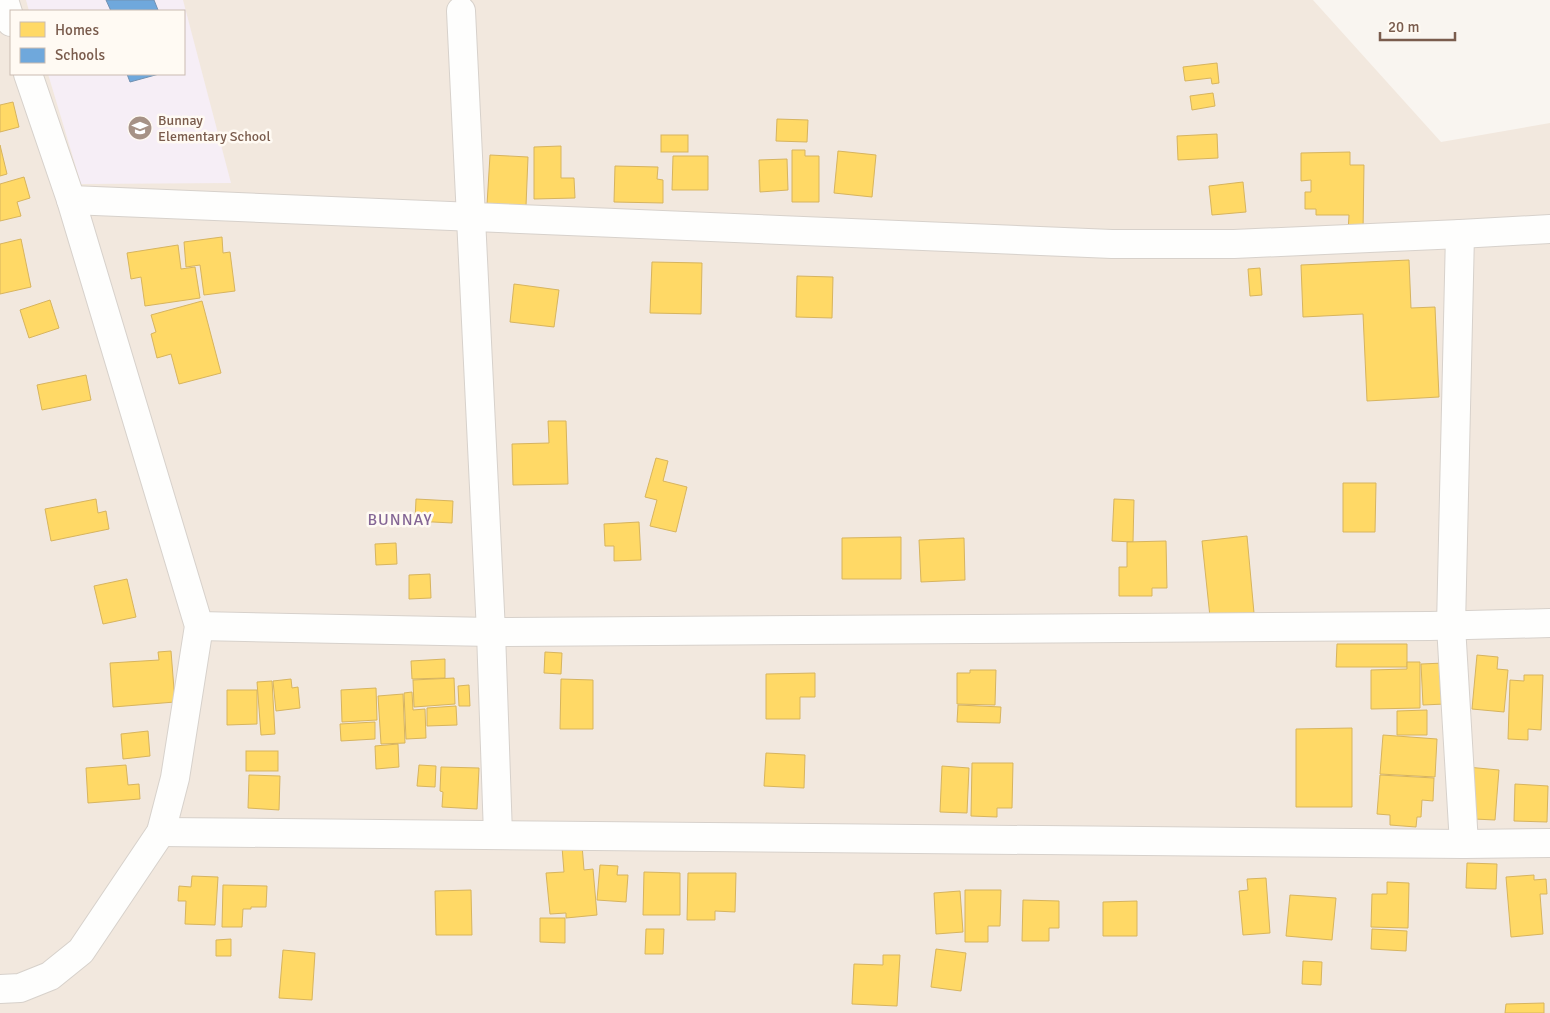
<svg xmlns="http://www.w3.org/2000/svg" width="1550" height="1013" viewBox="0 0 1550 1013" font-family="Signika,sans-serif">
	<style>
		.residential { fill: #f2e8de; fill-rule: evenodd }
		.education { fill: #f6eef6 }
		.homes { fill: #ffd966; stroke: #d7b45e }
		.schools { fill: #6fa8dc; stroke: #7291b1 }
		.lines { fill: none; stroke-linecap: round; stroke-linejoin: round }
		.minor-casing { stroke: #d7d1cb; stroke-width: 30 }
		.minor { stroke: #fefefd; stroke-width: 28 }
		.labels { text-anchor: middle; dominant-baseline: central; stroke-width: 5; stroke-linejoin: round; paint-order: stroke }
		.poi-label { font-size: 14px; fill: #7a5c4d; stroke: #fffaf3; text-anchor: start }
		.quarter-label { font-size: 16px; letter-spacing: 1px; fill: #846695; stroke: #fffaf3 }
	</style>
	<rect width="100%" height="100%" fill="#f9f5f0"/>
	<path class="residential" d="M0,0H1313L1441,142L1550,123V1013H0ZM11,11H184V74H11Z"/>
	<path class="education" d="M26,0H183L231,183L81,184L48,74H184V11H29Z"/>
	<g class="homes">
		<path d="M1217,63L1219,83L1212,84L1211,78L1185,81L1183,67Z"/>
		<path d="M1213,93L1215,106L1192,110L1190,96Z"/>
		<path d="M13,102L19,127L0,132V105Z"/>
		<path d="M777,119L808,120L807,142L776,141Z"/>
		<path d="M1217,134L1218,158L1178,160L1177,136Z"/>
		<rect x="661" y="135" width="27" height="17"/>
		<path d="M0,145L7,174L0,176Z"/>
		<path d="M561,146V178H574L575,198L534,199V147Z"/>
		<path d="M792,150H805V156H819V202H792Z"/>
		<path d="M838,151L876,155L872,197L834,193Z"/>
		<path d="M1350,152V165H1364L1363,232H1348L1349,215H1316V209H1305V192H1311V180L1301,181V153Z"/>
		<path d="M490,155L528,157L526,206L487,205Z"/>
		<path d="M673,156H708V190H672Z"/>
		<path d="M787,159L788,190L760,192L759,160Z"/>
		<path d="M615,166L658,167L657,179L663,180V203L614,202Z"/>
		<path d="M24,177L30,198L17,202L21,216L0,221V184Z"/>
		<path d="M1243,182L1246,212L1212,215L1209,186Z"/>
		<path d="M222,237L223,253L230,252L235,291L204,295L200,265L186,267L184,242Z"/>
		<path d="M21,239L31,287L0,294V244Z"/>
		<path d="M178,245L181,269L195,267L200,298L145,306L141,277L131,279L127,253Z"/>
		<path d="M1409,260L1411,308L1435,307L1439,397L1367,401L1363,314L1303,317L1301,265Z"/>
		<path d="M652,262L702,263L701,314L650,313Z"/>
		<path d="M1260,268L1262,295L1250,296L1248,269Z"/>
		<path d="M797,276L833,277L832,318L796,317Z"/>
		<path d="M514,284L559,290L554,327L510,322Z"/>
		<path d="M50,300L59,328L29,338L20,310Z"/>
		<path d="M202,301L221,373L179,384L171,354L157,358L151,334L156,332L151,315Z"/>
		<path d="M86,375L91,400L42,410L37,385Z"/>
		<path d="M548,421H566L568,484L513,485L512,444L549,443Z"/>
		<path d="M656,458L668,461L663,481L687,487L676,532L650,526L657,500L645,497Z"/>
		<path d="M1343,483H1376L1375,532H1343Z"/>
		<path d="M96,499L98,513L106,511L109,529L51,541L45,509Z"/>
		<path d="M416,499L453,501L452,523L415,521Z"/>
		<path d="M1114,499L1134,500L1133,542L1112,541Z"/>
		<path d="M639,522L641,560L614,561V546H605L604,524Z"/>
		<path d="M1247,536L1254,613L1210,617L1202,541Z"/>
		<path d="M901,537V579H842V538Z"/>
		<path d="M964,538L965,580L921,582L919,540Z"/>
		<path d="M1166,541L1167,588H1152V596H1119V567H1127V542Z"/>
		<path d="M396,543L397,564L376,565L375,544Z"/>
		<path d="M430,574L431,598L409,599V575Z"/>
		<path d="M127,579L136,617L103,624L94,586Z"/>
		<path d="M1337,644H1407V667H1336Z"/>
		<path d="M171,651L175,702L113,707L110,663L159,660L158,652Z"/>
		<path d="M545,652L562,653L561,674L544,673Z"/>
		<path d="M1477,655L1498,657L1497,669L1508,670L1504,712L1472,709Z"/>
		<path d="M445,659V678L412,679L411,661Z"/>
		<path d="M1407,662H1420V708L1371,709V670L1407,669Z"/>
		<path d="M1444,663L1445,704L1423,705L1421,664Z"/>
		<path d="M970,670H996L995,705L957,704V673H970Z"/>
		<path d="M815,673V697H800V719H766V674Z"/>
		<path d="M1524,675H1543L1541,730L1528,729V740L1508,739L1510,680L1524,681Z"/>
		<path d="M454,678L455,704L414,707L413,680Z"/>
		<path d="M291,679L292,688L298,687L300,708L276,711L273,681Z"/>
		<path d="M561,679L593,680V729H560Z"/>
		<path d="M272,681L275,734L261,735L257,682Z"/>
		<path d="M469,685L470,706H459L458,686Z"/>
		<path d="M376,688L377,720L342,722L341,690Z"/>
		<path d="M227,690H257V724L227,725Z"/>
		<path d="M412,692L413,710L425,709L426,738L406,739L404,693Z"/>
		<path d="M403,694L405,743L381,744L378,696Z"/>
		<path d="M958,705L1001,707L1000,723L957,722Z"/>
		<path d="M456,706L457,725L427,726V708Z"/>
		<path d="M1427,710V735H1397V711Z"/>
		<path d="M375,722V739L341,741L340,724Z"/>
		<path d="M1352,728V807H1296V729Z"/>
		<path d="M148,731L150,756L123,759L121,734Z"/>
		<path d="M1383,735L1437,739L1435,777L1380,774Z"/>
		<path d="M398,744L399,767L376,769L375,746Z"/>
		<rect x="246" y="751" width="32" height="20"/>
		<path d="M766,753L805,755L804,788L764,786Z"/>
		<path d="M972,763H1013L1012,808H997V817L971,816Z"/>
		<path d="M126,765L128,785L139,784L140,799L88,803L86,768Z"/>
		<path d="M419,765L436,766L435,787L417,786Z"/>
		<path d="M942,766L969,768L967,813L940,812Z"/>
		<path d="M441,767L479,768L477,809L442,807L443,792L440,791Z"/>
		<path d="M1467,767L1499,770L1495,820L1474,819Z"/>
		<path d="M249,775L280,776L279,810L248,808Z"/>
		<path d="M1380,775L1434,778L1433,801L1422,800L1421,817H1417L1416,827L1390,825V815L1377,814Z"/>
		<path d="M1515,784L1548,786L1547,822L1514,821Z"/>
		<path d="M582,845L584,870L593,869L597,915L566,918V913L550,914L546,873L564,872L562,847Z"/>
		<path d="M1467,863L1497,864L1496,889L1466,888Z"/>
		<path d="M600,865L618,866L617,875H628L626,902L597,900Z"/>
		<path d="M644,872L680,873V915H643Z"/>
		<path d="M688,873H736L735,912L715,911V920H687Z"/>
		<path d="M1534,875V880L1546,879L1547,894H1540L1543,934L1511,937L1506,877Z"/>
		<path d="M192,876L218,877L215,925L185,924L186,901H178L179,886L191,887Z"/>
		<path d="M1266,878L1270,933L1243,935L1239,891L1248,890L1247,879Z"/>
		<path d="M1387,882L1409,883L1408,928L1371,927L1372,894H1387Z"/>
		<path d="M223,885L267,886L266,907H251V909H243L242,927H222Z"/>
		<path d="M471,890L472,935H436L435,891Z"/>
		<path d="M965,890H1001L1000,926H988V942H965Z"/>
		<path d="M960,891L963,932L936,934L934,893Z"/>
		<path d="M1290,895L1336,898L1332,940L1286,936Z"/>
		<path d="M1023,900L1059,901V928H1049V941H1022Z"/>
		<path d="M1137,901V936H1103V902Z"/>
		<path d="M540,918H565V943L540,942Z"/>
		<path d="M646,929H664L663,954H645Z"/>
		<path d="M1372,929L1407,931L1406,951L1371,949Z"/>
		<path d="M231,939V956H216V940Z"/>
		<path d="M936,949L966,953L961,991L931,987Z"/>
		<path d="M283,950L315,953L312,1000L279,998Z"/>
		<path d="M883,955H900L897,1006L852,1004L854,964L883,965Z"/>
		<path d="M1303,961L1322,962L1321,985L1302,984Z"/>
		<path d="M1544,1003V1013H1505L1506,1004Z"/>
	</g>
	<g class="schools">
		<path d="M106,0H154L158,10L111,11Z"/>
		<path d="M127,74H159L130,82Z"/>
	</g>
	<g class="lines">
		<defs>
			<g id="minor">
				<path d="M4,0L11,22"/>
				<path d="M461,11L491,632L498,835"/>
				<path d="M71,200L1112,244H1234L1460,234L1550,229"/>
				<path d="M1460,234L1451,626L1464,844"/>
				<path d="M199,626L491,632L1430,626L1550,623"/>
				<path d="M161,832L1464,844L1550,843"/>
				<path d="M0,989L20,988L50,976L81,951L161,832L175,778L199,626L71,200L28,74"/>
			</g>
		</defs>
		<use href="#minor" class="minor-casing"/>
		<use href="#minor" class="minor"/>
	</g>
	<defs>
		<symbol id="school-disc" viewBox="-11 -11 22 22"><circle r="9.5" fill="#a69286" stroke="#fffaf3"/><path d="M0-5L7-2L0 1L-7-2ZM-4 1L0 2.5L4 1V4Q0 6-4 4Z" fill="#fff"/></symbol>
	</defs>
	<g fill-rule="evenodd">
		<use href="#school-disc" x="126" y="114" width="28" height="28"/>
	</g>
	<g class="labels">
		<g class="poi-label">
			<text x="158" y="120">Bunnay<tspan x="158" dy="16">Elementary School</tspan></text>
		</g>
		<g class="quarter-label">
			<text x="400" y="520">BUNNAY</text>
		</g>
	</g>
	<rect x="10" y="10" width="175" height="65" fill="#fffaf3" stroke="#cabbb1"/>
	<rect x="20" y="22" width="25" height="15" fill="#ffd966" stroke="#cabbb1"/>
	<text x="55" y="35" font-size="15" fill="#7a5c4d">Homes</text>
	<rect x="20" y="48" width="25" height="15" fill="#6fa8dc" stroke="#cabbb1"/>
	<text x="55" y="60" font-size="15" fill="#7a5c4d">Schools</text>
	<path d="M1380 32v8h75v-8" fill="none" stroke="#7a5c4d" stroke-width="2.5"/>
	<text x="1388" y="32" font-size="15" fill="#7a5c4d" stroke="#fffaf3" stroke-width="4" paint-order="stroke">20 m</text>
</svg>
